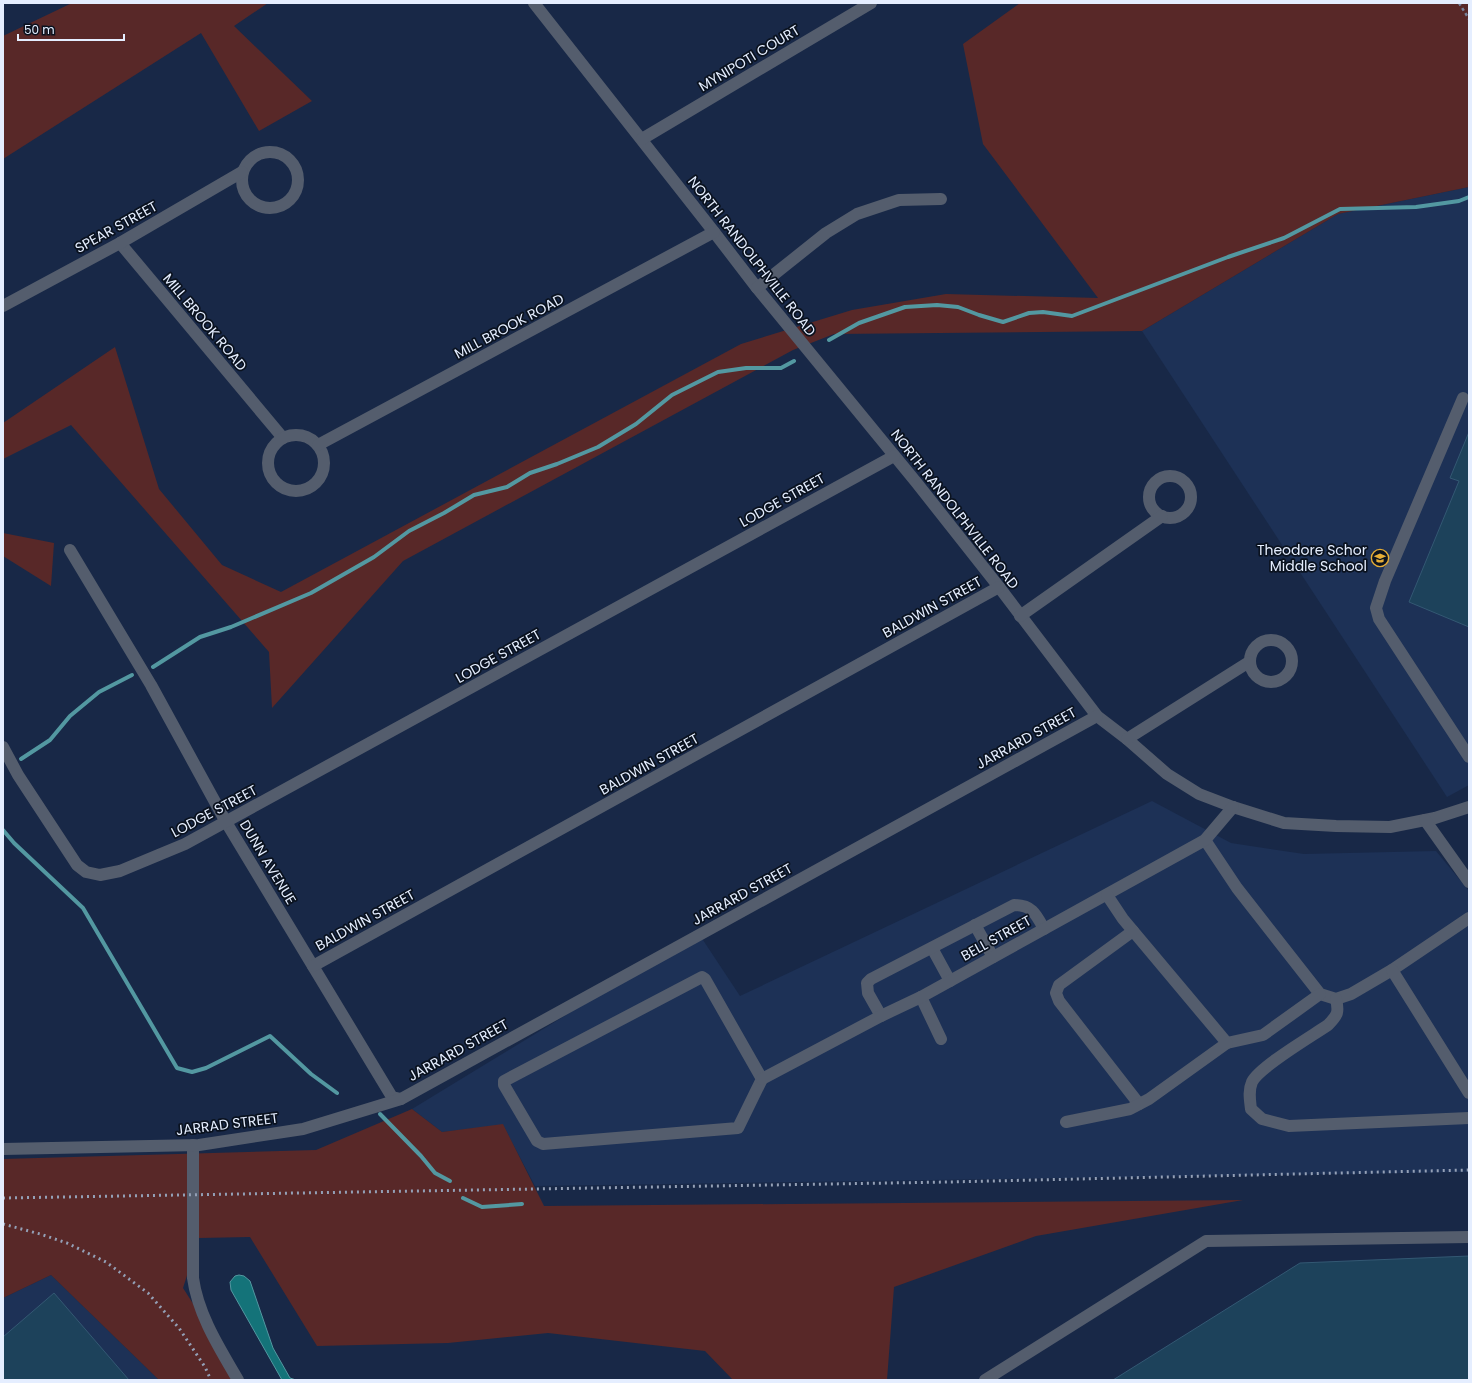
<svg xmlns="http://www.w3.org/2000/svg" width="1472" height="1383" viewBox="0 0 1472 1383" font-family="Poppins,sans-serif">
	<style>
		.built { fill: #1d3156 }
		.green { fill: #582828 }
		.water { fill: #147379; stroke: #5398a1 }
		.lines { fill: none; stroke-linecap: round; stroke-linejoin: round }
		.stream { stroke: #5398a1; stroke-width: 4 }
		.building { fill: #1d425b; stroke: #335873 }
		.path { stroke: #77839c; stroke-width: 2.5; stroke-dasharray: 3 3; stroke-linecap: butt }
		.minor { stroke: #545d6d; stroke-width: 12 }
		.rail { stroke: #94a0b6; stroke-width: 3; stroke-dasharray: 2 4; stroke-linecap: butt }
		.labels { text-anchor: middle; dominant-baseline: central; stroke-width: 3.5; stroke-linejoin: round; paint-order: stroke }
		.street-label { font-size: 14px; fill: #e5eeff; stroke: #0a121f }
		.poi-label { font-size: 14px; fill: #e5eeff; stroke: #0a121f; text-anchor: end }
	</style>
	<rect width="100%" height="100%" fill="#182847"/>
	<g class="built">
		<path d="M1469,187V785L1447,797L1142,331L1338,214Z"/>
		<path d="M1152,801L1231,843L1304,854L1436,851L1469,891V1172L535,1186L503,1125L442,1132L412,1109L699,934L740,996Z"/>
		<path d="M51,1275L159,1380H3V1298Z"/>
	</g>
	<g class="green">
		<path d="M72,3H268L234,26L312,101L259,131L201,33L3,159V36Z"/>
		<path d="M1020,3H1469V187L1338,214L1142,331L834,334L793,350L403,561L272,708L269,652L71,425L3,459V423L115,347L159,489L222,565L281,592L741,344L852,310L946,294L1098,298L983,144L963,44Z"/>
		<path d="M3,533L54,543L51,586L3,556Z"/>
		<path d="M412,1109L442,1132L503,1124L544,1206L1243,1200L1036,1236L894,1287L887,1380H733L705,1351L548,1333L448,1343L317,1346L250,1237L199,1238L183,1288L242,1380H159L51,1275L3,1298V1159L316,1150Z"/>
	</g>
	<path class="water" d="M239,1275L244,1276L250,1281L273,1348L290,1378L296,1380H282L231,1290L230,1282L235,1276Z"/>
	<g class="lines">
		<g class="stream">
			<path d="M829,340L859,323L905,307L937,305L958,307L979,315L1003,322L1029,313L1043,312L1072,316L1228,257L1284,238L1340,209L1416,207L1459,201L1469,197"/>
			<path d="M153,667L200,637L231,627L311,593L374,557L409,531L444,513L474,495L507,487L530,473L557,464L598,447L636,424L672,395L718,372L746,368H781L794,361"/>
			<path d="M21,759L50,740L70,716L99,692L132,675"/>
			<path d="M3,830L14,843L83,908L177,1068L192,1072L206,1068L270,1036L311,1074L337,1093"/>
			<path d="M380,1114L421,1156L435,1173L450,1181"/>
			<path d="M463,1198L482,1207L522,1204"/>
		</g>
	</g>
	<g class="building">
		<path d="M1469,432V627L1409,602L1459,481L1450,478Z"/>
		<path d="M1469,1256V1380H1113L1300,1263Z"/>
		<path d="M54,1293L129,1380H3V1337Z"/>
	</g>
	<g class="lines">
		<path class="path" d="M1459,3L1469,19"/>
		<g class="minor">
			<path d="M534,3L714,232L757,288L916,482L999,587L1097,716L1127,739L1167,774L1199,794L1233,807L1284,823L1336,826L1390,827L1435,818L1469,807"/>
			<path d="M642,139L871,3"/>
			<circle cx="270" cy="180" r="28"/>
			<path d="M120,243L283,438"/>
			<path d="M757,288L826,233L857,214L899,200L941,199"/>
			<path d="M3,306L120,243L242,172"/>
			<path d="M1463,398L1385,581L1376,608L1379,619L1469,757"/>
			<circle cx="296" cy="463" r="28"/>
			<path d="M318,445L714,232"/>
			<circle cx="1170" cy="497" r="21"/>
			<path d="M70,550L151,685L226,822L392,1097L401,1099"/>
			<path d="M1020,616L1162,516"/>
			<circle cx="1271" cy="661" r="21"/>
			<path d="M1127,739L1249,662"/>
			<path d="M3,747L18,775L77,865L86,872L100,875L120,871L185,844L894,456"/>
			<path d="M1425,820L1469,882"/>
			<path d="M1205,840L1237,888L1320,994L1336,999L1351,994L1392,970L1469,918"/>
			<path d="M975,925L993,957"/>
			<path d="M1133,931L1059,985L1056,993L1059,1001L1139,1104"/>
			<path d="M932,948L950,981"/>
			<path d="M313,966L999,587"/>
			<path d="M1392,970L1469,1093"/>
			<path d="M702,977L705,979L762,1079L738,1128L543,1144L537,1141L504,1085V1081Z"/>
			<path d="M921,997L941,1039"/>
			<path d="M1336,999C1339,1012 1338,1015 1328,1025C1312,1036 1259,1067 1252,1082C1248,1091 1250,1100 1251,1109L1262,1119L1289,1126L1469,1118"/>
			<path d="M881,1016L868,993L867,983L871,979L1014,905C1032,905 1036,914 1044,929"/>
			<path d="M1227,1043L1263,1035L1320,994"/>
			<path d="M762,1079L881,1016L921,997L1205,840L1233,807"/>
			<path d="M1066,1122L1130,1109L1149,1099L1227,1043L1123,919L1107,895"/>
			<path d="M193,1145V1278C198,1315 220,1349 238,1380"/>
			<path d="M3,1149L199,1145L303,1129L401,1099L1097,716"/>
			<path d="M985,1380L1206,1241L1469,1237"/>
		</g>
		<g class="rail">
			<path d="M3,1198L948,1182L1469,1170"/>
			<path d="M3,1224L40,1234L67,1243L106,1262L148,1293L179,1328L205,1367L211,1380"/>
		</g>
	</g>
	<defs>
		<symbol id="school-ring" viewBox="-11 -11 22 22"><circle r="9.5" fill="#0a121f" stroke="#e5ad36" stroke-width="1.5"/><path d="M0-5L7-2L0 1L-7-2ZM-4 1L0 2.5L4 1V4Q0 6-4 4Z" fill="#e5ad36"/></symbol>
	</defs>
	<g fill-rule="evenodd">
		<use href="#school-ring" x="1370" y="548" width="20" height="20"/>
	</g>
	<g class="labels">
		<g class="street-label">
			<text transform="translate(749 58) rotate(-31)">MYNIPOTI COURT</text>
			<text transform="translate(116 227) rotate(-29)">SPEAR STREET</text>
			<text transform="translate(752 256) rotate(52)">NORTH RANDOLPHVILLE ROAD</text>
			<text transform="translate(205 322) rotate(50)">MILL BROOK ROAD</text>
			<text transform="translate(509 326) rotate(-28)">MILL BROOK ROAD</text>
			<text transform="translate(782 500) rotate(-29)">LODGE STREET</text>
			<text transform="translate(955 509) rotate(52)">NORTH RANDOLPHVILLE ROAD</text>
			<text transform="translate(932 607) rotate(-29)">BALDWIN STREET</text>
			<text transform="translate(498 656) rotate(-29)">LODGE STREET</text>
			<text transform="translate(1026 738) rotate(-29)">JARRARD STREET</text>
			<text transform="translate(649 764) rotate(-29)">BALDWIN STREET</text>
			<text transform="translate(214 811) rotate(-28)">LODGE STREET</text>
			<text transform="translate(268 862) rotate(59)">DUNN AVENUE</text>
			<text transform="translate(742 894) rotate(-29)">JARRARD STREET</text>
			<text transform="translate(365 920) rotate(-29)">BALDWIN STREET</text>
			<text transform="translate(996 938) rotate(-29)">BELL STREET</text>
			<text transform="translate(458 1050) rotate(-29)">JARRARD STREET</text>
			<text transform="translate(227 1124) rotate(-7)">JARRAD STREET</text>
		</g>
		<g class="poi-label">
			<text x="1367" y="550">Theodore Schor<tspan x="1367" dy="16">Middle School</tspan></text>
		</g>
	</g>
	<rect width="1472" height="1383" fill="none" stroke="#e5eeff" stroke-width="8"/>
	<path d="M18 34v6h106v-6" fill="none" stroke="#e5eeff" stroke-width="2"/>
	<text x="24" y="34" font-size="12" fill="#e5eeff" stroke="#0a121f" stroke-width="3" paint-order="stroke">50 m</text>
</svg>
